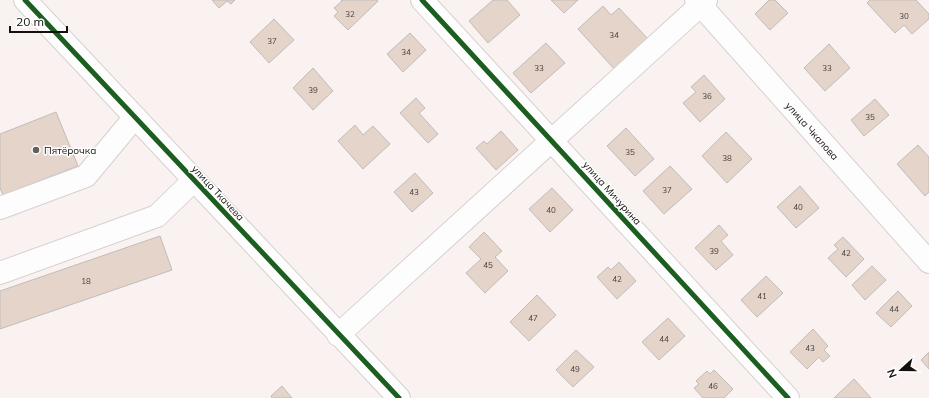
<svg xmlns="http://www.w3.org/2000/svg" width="929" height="398" viewBox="0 0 929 398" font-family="Mulish,sans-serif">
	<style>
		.building { fill: #e4d4ca; stroke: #c1bcba }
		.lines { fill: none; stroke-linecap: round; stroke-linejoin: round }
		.minor-casing { stroke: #d6d0d0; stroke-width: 24 }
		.minor { stroke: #fefdfd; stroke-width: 22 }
		.cycleway-casing { stroke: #fff; stroke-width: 8 }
		.cycleway { stroke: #1b5e20; stroke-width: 5 }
		.poi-dot { fill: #655f5f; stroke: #fff; stroke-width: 1.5 }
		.labels { text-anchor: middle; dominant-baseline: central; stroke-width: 3; stroke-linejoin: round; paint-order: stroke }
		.number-label { font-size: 8px; fill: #49413e }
		.street-label { font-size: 10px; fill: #151010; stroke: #fff }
		.poi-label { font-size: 10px; fill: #151010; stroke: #fff; text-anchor: start }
	</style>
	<rect width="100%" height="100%" fill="#faf2f1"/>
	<g class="building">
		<path d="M212,0H235L231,4L227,1L219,8Z"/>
		<path d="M341,0H377L378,1L348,30L334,16L338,12L334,8L342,1Z"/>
		<path d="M493,0H507L520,15L488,43L469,21Z"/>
		<path d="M551,0H578L564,13Z"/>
		<path d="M769,0H775L788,13L770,30L755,14Z"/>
		<path d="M870,0H916L929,14V19L912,34L904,25L895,33L867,3Z"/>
		<path d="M603,6L611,15L619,8L649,40L616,71L578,29Z"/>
		<path d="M274,19L294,40L269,63L250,42Z"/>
		<path d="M410,33L426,50L403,72L387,54Z"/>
		<path d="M546,43L565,63L531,93L513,73Z"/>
		<path d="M829,44L850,68L825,91L804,68Z"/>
		<path d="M313,68L333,91L313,110L293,88Z"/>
		<path d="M704,75L725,99L700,122L683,103L696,92L691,87Z"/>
		<path d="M416,98L425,108L419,113L438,134L428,143L400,113Z"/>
		<path d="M875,99L889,115L864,136L851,120Z"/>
		<path d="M56,112L78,166L3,195L0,188V134Z"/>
		<path d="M355,125L363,135L373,126L390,144L363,169L338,141Z"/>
		<path d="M626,128L654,159L635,176L607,146Z"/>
		<path d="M501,131L518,150L496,170L476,148L484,141L487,144Z"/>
		<path d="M726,132L752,159L727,183L702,156Z"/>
		<path d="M918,145L929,157V192L925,196L897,164Z"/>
		<path d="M670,166L692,189L664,214L643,191Z"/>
		<path d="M415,173L433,193L412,212L394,192Z"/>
		<path d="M800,186L819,208L796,228L777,207Z"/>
		<path d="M552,188L573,210L550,232L529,209Z"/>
		<path d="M719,225L728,235L721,241L733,255L716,270L695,248Z"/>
		<path d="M484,232L502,251L495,257L508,271L485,293L466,273L481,259L469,247Z"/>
		<path d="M160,236L172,270L0,329V291Z"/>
		<path d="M843,237L864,259L846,277L828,258L838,249L834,245Z"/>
		<path d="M619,262L636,281L617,299L597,277L608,267L611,270Z"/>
		<path d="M872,266L886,280L865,300L852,285Z"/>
		<path d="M766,276L783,293L757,317L741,300Z"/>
		<path d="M898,291L912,306L891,327L876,313Z"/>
		<path d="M537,295L556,315L529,341L510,322Z"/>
		<path d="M668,318L685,336L659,360L642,342Z"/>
		<path d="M813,329L828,346L824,350L830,356L823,362L819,357L807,369L790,352Z"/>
		<path d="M576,350L594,367L573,387L556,370Z"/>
		<path d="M929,352V369L921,360Z"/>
		<path d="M714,370L733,389L724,398H703L694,388L699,384L696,381L707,371L710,374Z"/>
		<path d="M854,379L871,398H834Z"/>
		<path d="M282,386L292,398H272L271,396Z"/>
	</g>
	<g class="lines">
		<defs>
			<g id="minor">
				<path d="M25,0L399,398"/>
				<path d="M422,0L788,398"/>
				<path id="s1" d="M696,0L929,262"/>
				<path d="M0,208L86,176L135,117"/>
				<path d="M0,273L157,216L194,180"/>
				<path d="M338,335L706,0"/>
			</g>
		</defs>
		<use href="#minor" class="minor-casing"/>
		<use href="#minor" class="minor"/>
		<defs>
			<g id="cycleway">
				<path d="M25,0L399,398"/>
				<path d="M422,0L788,398"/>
			</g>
		</defs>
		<use href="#cycleway" class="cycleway-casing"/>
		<use href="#cycleway" class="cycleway"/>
	</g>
	<circle class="poi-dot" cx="36" cy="150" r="4"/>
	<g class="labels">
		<g class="number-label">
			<text x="350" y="14">32</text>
			<text x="904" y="16">30</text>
			<text x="614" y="35">34</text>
			<text x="272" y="41">37</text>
			<text x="406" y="52">34</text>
			<text x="539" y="68">33</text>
			<text x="827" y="68">33</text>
			<text x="313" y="90">39</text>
			<text x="707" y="96">36</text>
			<text x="870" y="117">35</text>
			<text x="630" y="152">35</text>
			<text x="727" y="158">38</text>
			<text x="667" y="190">37</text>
			<text x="414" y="192">43</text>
			<text x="798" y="207">40</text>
			<text x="551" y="210">40</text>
			<text x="714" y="251">39</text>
			<text x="846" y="253">42</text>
			<text x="488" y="265">45</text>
			<text x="617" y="279">42</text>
			<text x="86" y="281">18</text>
			<text x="762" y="296">41</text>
			<text x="894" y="309">44</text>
			<text x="533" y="318">47</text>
			<text x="664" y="339">44</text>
			<text x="810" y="348">43</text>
			<text x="575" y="369">49</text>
			<text x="713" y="386">46</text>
		</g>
		<g class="street-label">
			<text stroke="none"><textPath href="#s1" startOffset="175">улица Чкалова</textPath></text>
			<text transform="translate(218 193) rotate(47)">улица Ткачева</text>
			<text transform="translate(612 193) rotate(48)">улица Мичурина</text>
		</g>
		<g class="poi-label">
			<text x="44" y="150">Пятёрочка</text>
		</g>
	</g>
	<g transform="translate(901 370) rotate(249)" stroke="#ffffff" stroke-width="3" paint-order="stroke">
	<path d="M0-3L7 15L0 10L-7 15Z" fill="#151010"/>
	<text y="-6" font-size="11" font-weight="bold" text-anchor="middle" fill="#151010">N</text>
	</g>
	<path d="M10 26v6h57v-6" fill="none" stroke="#151010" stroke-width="2"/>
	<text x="16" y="26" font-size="12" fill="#151010" stroke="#ffffff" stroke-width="3" paint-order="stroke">20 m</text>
</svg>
